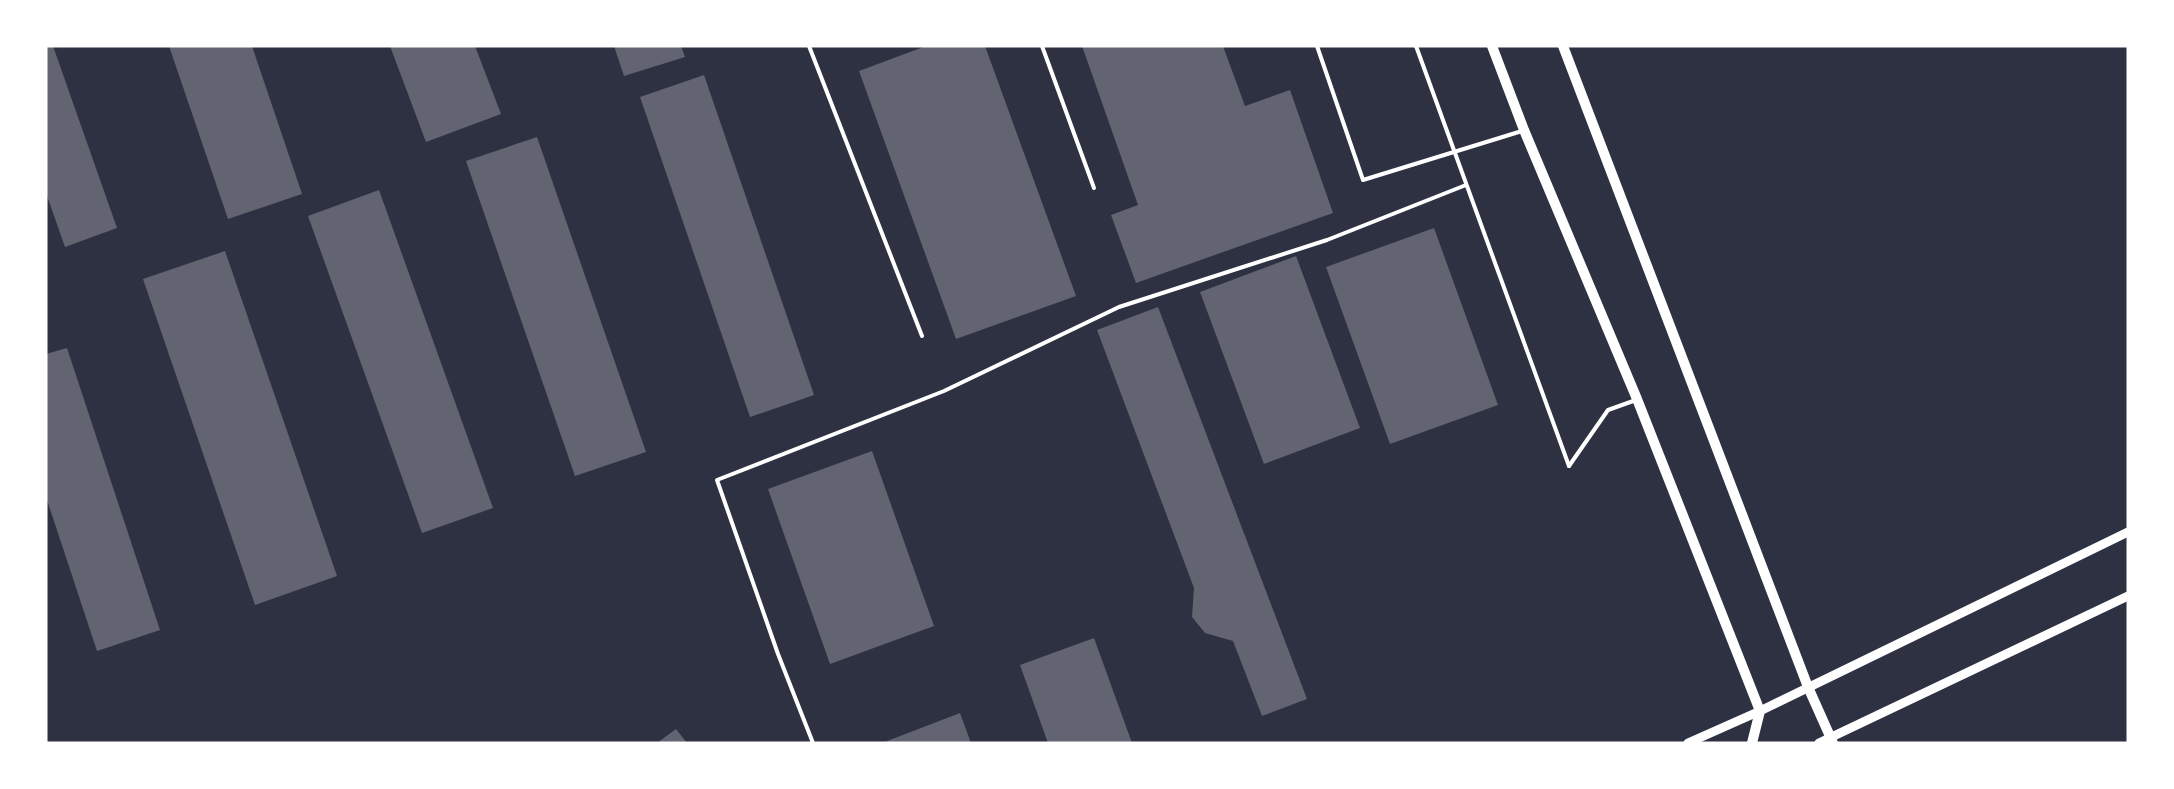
<svg xmlns="http://www.w3.org/2000/svg" width="2174" height="789" viewBox="0 0 2174 789" font-family="'Roboto Condensed',sans-serif">
	<style>
		.building { fill: #626471 }
		.lines { fill: none; stroke-linecap: round; stroke-linejoin: round }
		.service { stroke: #fff; stroke-width: 4 }
		.tertiary { stroke: #fff; stroke-width: 9 }
		.secondary { stroke: #fff; stroke-width: 10 }
	</style>
	<rect width="100%" height="100%" fill="#2d3142"/>
	<g class="building">
		<path d="M46,46H53L117,228L65,247L46,193Z"/>
		<path d="M169,46H252L302,194L228,219Z"/>
		<path d="M390,46H475L501,114L426,142Z"/>
		<path d="M614,46H681L685,57L624,76Z"/>
		<path d="M926,46H985L1076,296L956,339L859,71Z"/>
		<path d="M1082,46H1223L1245,106L1290,90L1333,213L1136,283L1111,215L1138,205Z"/>
		<path d="M704,75L814,395L750,417L640,97Z"/>
		<path d="M537,137L646,452L575,476L466,161Z"/>
		<path d="M379,190L493,508L422,533L308,216Z"/>
		<path d="M1434,228L1498,405L1390,444L1326,267Z"/>
		<path d="M225,251L337,576L255,605L143,279Z"/>
		<path d="M1296,256L1360,428L1264,464L1200,292Z"/>
		<path d="M1158,307L1307,699L1262,716L1233,641L1205,633L1192,617L1194,588L1097,330Z"/>
		<path d="M67,348L160,630L97,651L46,497V354Z"/>
		<path d="M872,451L934,626L830,664L768,489Z"/>
		<path d="M1094,638L1132,743H1048L1020,665Z"/>
		<path d="M960,713L971,743H882Z"/>
		<path d="M676,729L687,743H657Z"/>
	</g>
	<g class="lines">
		<g class="service">
			<path d="M809,46L922,336"/>
			<path d="M1042,46L1094,188"/>
			<path d="M1317,46L1363,180L1522,131"/>
			<path d="M1416,46L1569,466"/>
			<path d="M1569,466L1608,410L1636,400"/>
			<path d="M813,743L778,654L717,480L944,391L1119,307L1327,240L1466,185"/>
		</g>
		<g class="tertiary">
			<path d="M1688,743L1760,711L2128,532"/>
			<path d="M1819,743L2128,596"/>
		</g>
		<g class="secondary">
			<path d="M1492,46L1524,130L1637,399L1760,711L1752,743"/>
			<path d="M1563,46L1808,687L1833,743"/>
		</g>
	</g>
	<rect width="2174" height="789" fill="none" stroke="#ffffff" stroke-width="95"/>
</svg>
